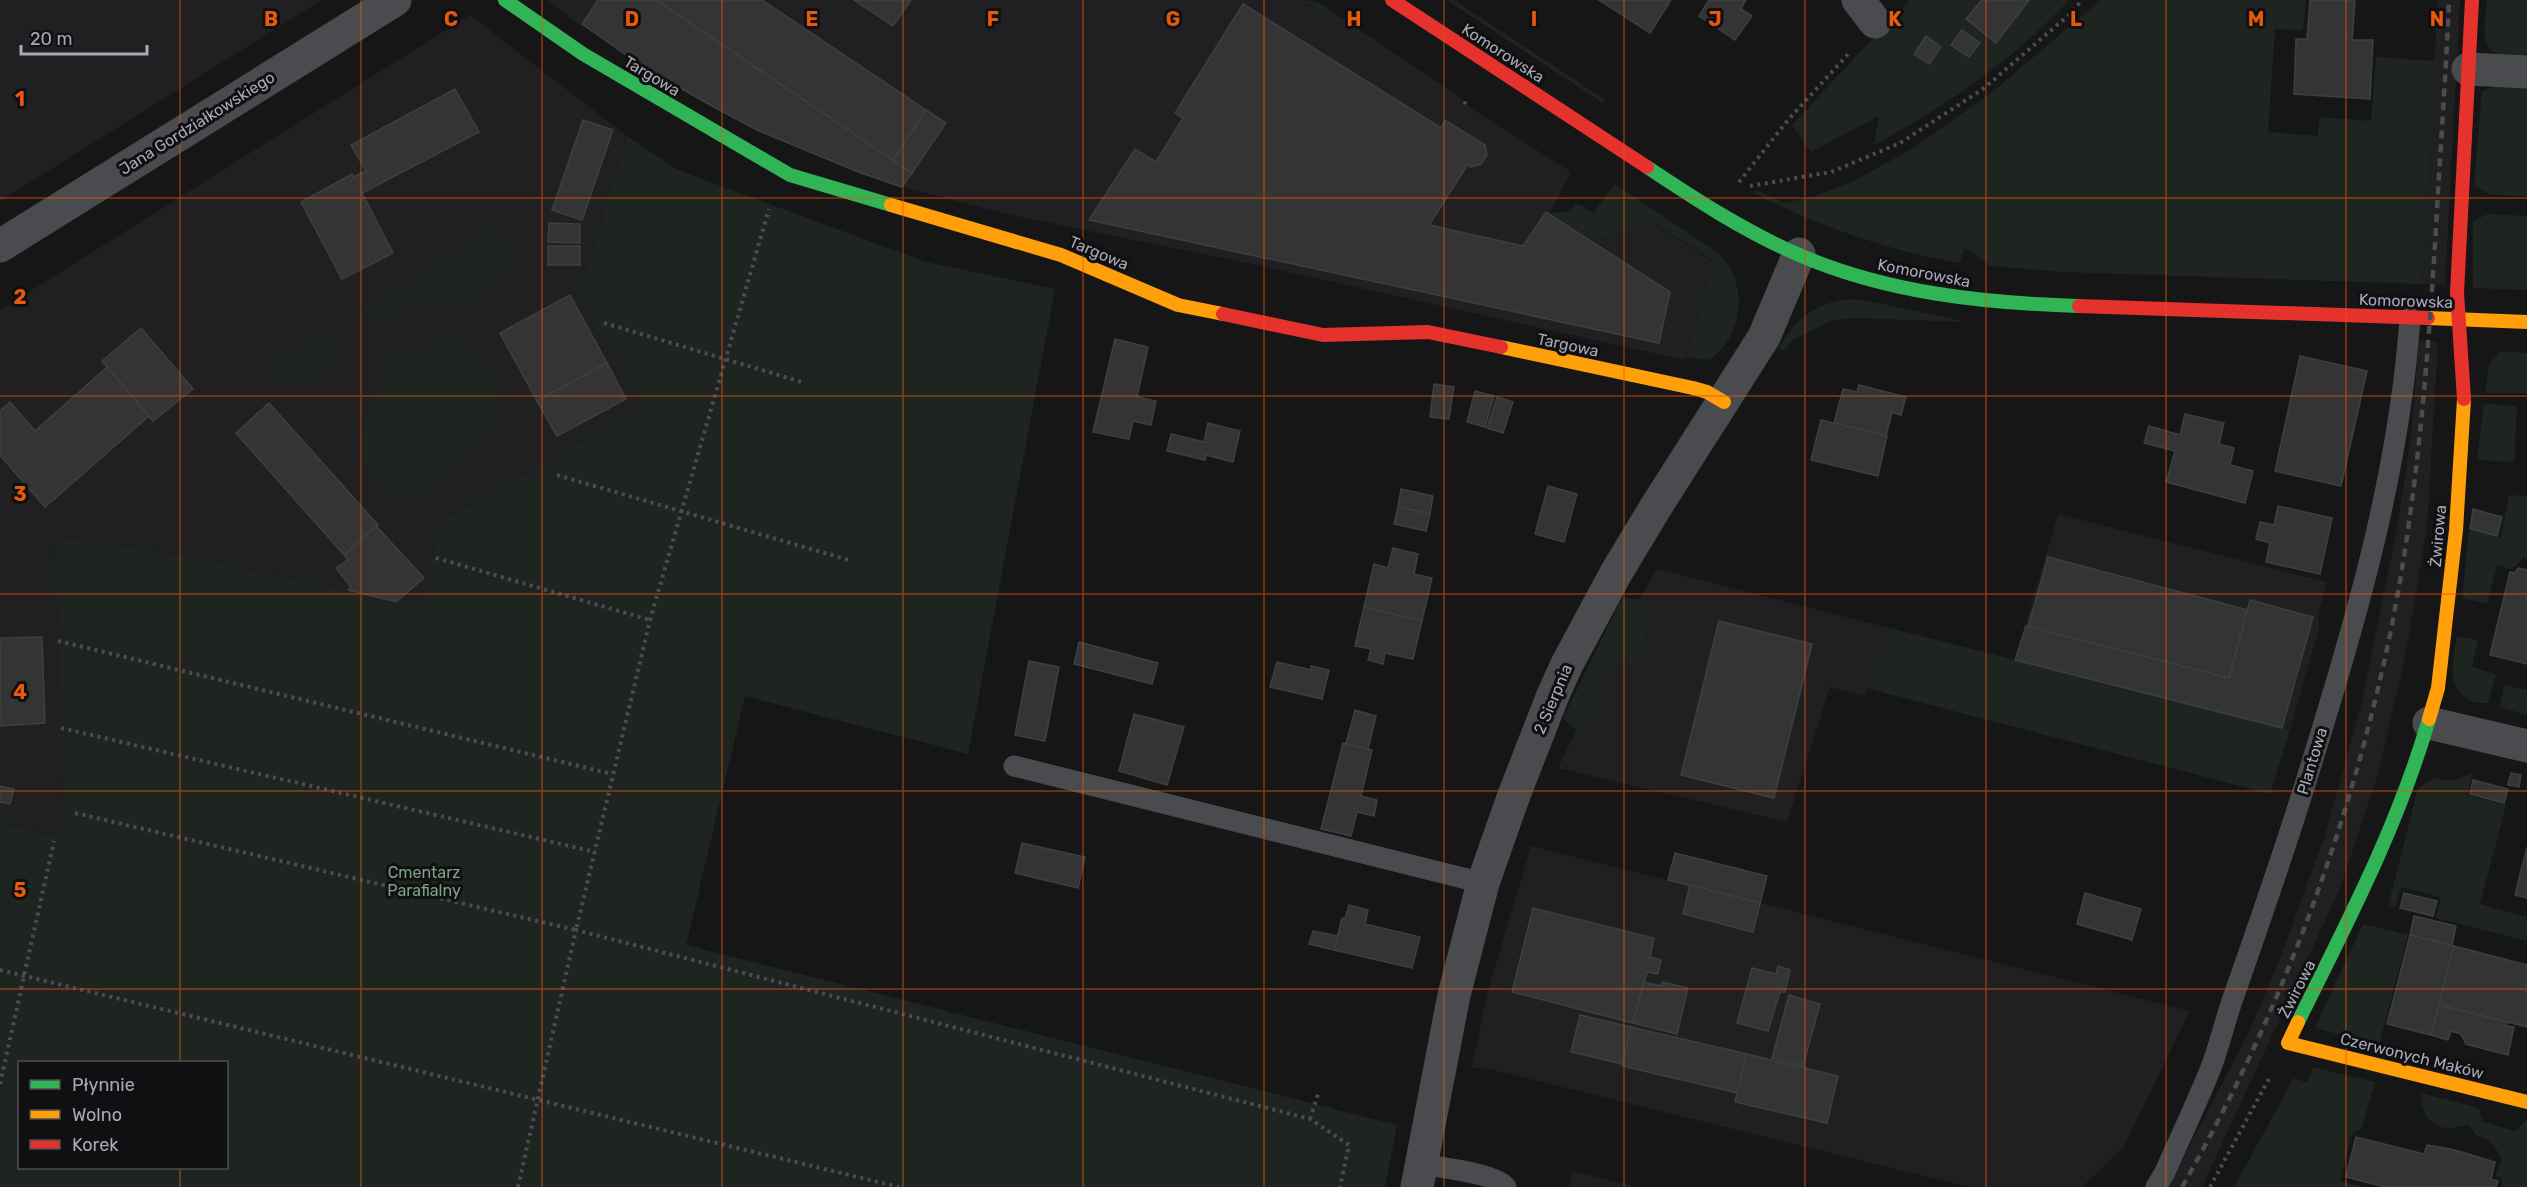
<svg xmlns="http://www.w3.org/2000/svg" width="2527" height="1187" viewBox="0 0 2527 1187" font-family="Rubik,sans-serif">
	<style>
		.built { fill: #202022 }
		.green { fill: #1e2520; fill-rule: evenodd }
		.building { fill: #343435; stroke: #3e3f42; stroke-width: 1.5 }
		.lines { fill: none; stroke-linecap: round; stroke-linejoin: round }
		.path { stroke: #4c4c51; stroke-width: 4; stroke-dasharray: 3 4.5; stroke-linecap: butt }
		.lane { stroke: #4a4b4f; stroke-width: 21 }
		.street { stroke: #4a4b4f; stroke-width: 33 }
		.fast { stroke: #30b455; stroke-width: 14 }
		.slow { stroke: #ff9f0a; stroke-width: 14 }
		.jam { stroke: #e5322d; stroke-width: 14 }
		.rail { stroke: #4a4c4e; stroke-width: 4.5; stroke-dasharray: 8 6; stroke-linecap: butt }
		.grid { fill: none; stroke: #e8590c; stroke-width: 1.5; stroke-opacity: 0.55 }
		.labels { text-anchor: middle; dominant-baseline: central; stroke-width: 6; stroke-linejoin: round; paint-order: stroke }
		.street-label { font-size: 16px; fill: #a7a9b7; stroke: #101012 }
		.park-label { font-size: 16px; fill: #7da285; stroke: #101012 }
		.grid-label { font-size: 20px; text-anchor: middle; font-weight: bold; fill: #e8590c; stroke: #101012; stroke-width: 6; stroke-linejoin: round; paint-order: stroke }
	</style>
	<rect width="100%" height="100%" fill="#161616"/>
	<g class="built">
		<path d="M0,0H322L0,201Z"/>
		<path d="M548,0H1303L1571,172L1550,213L1591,240L1654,223L1714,262L1685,360L1247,263L1011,215L902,187L861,173L757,130L645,68L582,24L579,25Z"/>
		<path d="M2438,0H2460L2445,285L2422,284Z"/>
		<path d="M470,15L627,136L580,290L642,404L633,413L442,521L419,611L319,584L180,555L55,536L64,800L56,836L0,823V310Z"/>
		<path d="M2419,341L2438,342L2427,528L2404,663L2377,778L2341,886L2202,1187H2168L2250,1030L2282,953L2324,838L2361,706L2398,524L2411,434Z"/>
		<path d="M2058,514L2327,582L2318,615L2319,629L2290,730L2015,660Z"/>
		<path d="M1657,569L1890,628L1864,696L1830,687L1787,822L1558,768L1638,602Z"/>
		<path d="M1531,846L1760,903L2190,1011L2123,1148L2082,1187H1969L1493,1070L1472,1067L1487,993Z"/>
		<path d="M1572,1171L1581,1173L1637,1187H1569Z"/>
	</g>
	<g class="green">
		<path d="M1303,0L1318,2L1462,99L1460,101Z"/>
		<path d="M1447,0H1454L1605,100L1603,103Z"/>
		<path d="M1909,0H2069C2014,60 1946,106 1874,145L1879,116L1811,152L1792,125Z"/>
		<path d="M2101,0H2306L2303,30L2275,29L2268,132L2318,136L2319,117L2371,121L2376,57L2435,61L2422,284L2064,272L1988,266V264L1965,248L1959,263C1887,250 1820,227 1754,193L1757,190L1784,203L1812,197L1850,183L1910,150L1991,93Z"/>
		<path d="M2487,0H2527V58C2518,57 2507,57 2498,54C2478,48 2486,15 2487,0Z"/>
		<path d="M2503,84L2527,85V196L2490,195L2474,185L2482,91Z"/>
		<path d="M627,136L678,170L926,262L1055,289L968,754L745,696L686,945L1397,1125L1385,1187H0V823L55,836L64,800L55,536L180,555L319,584L419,611L442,521L633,413L641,404L580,290ZM226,1062V1168H20V1062Z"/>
		<path d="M1615,184L1717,252C1749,280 1745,336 1709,360L1686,357L1714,261L1655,223L1591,240L1550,213L1570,211L1575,205L1580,204L1593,213Z"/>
		<path d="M2488,214L2527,216V290L2473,288V221Z"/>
		<path d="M495,228L509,236C533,306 408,309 365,315L358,312Z"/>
		<path d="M1847,299L1864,300L1967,322L1852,318L1833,320L1793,340L1783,351L1779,348C1795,320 1814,304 1847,299Z"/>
		<path d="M331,326C338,341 333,365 318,375C310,379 298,382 289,384L268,374L267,370L275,360Z"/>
		<path d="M458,337C485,360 514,397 491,432L412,499H400L363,460L360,448L381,364L391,357Z"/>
		<path d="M2501,351L2527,353V393H2485L2489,365Z"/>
		<path d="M2484,404L2517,406L2514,462L2477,460Z"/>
		<path d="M2509,495L2527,496V559L2524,558L2511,569L2497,565L2487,604L2462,598L2469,530L2501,538Z"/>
		<path d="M1622,598L1637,599L1649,616L1638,663L1614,657L1604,678L1589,732L1573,728L1563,718Z"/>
		<path d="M1890,628L2290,730L2270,794L1866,688Z"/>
		<path d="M2457,636L2478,640L2472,667L2496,674L2488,703C2484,703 2478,703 2474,702C2444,691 2453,659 2457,636Z"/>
		<path d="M2504,685L2527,690V715L2500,707Z"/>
		<path d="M2473,773L2467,795L2506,805L2480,904L2527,917V941L2436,918L2441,897L2401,887L2395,908L2388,906L2418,788L2435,778L2451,781Z"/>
		<path d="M2363,924L2408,935L2379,1045L2315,1028Z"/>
		<path d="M2313,1067L2375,1082L2361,1130L2355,1131L2351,1136L2340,1181L2364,1187H2234L2294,1078L2308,1083Z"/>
		<path d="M2421,1093L2479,1108L2483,1122L2515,1131L2527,1120V1187H2501L2502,1178L2496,1176L2501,1159L2499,1153L2488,1139L2476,1135L2469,1125C2462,1125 2456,1128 2449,1128C2429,1128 2421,1111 2421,1093Z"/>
	</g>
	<g class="building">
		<path d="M598,0H656L912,173L902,187L861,173L757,130L712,106L645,68L582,24Z"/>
		<path d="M656,0H762L926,110L893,160Z"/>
		<path d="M854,0H911L893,26Z"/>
		<path d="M1599,0H1671L1650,33Z"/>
		<path d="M1709,0H1746L1741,9L1752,16L1735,40L1699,16Z"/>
		<path d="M1982,0H2029L1996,43L1966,19Z"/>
		<path d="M2310,0L2355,1L2352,40H2373L2370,99L2294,94L2296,39H2307Z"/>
		<path d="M1243,4L1441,128L1445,120L1485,145L1487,155L1481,164L1471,167L1468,164L1429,225L1523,246L1546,212L1670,292L1659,343L1089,220L1135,149L1156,162L1183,118L1175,113Z"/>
		<path d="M1962,30L1980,43L1969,57L1951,45Z"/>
		<path d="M1926,36L1941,47L1929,64L1914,54Z"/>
		<path d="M455,89L479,132L362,193L393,253L342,279L301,202L352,174L353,177L366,171L351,145Z"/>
		<path d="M926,110L946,123L912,173L893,160Z"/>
		<path d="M583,120L613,130L582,220L552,210Z"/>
		<path d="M549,223L580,224V243L548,242Z"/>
		<rect x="548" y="246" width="32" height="19"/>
		<path d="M570,295L607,363L537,401L500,333Z"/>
		<path d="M141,328L193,389L153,421L102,361Z"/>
		<path d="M1115,339L1148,347L1137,397L1156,401L1151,425L1133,421L1129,439L1093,432Z"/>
		<path d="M2300,356L2367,371L2341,486L2275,471Z"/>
		<path d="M607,363L626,399L557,436L537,401Z"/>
		<path d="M107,367L149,416L45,507L0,455V411L10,402L35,431Z"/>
		<path d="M1434,384L1454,387L1449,419L1430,417Z"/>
		<path d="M1859,385L1906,397L1901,415L1892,412L1886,436L1834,423L1843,389L1857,392Z"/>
		<path d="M1475,391L1494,396L1485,427L1467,422Z"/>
		<path d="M1497,397L1513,402L1503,433L1487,428Z"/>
		<path d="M269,403L378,525L344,555L236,433Z"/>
		<path d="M2185,414L2224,423L2219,444L2234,448L2230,465L2253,471L2245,503L2166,482L2175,451L2144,443L2149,426L2180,435Z"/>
		<path d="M1821,420L1887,436L1878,476L1811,460Z"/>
		<path d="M1208,423L1240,431L1233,462L1206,455L1205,460L1167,451L1171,434L1204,442Z"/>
		<path d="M1548,486L1577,494L1564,542L1535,534Z"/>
		<path d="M1401,489L1433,496L1430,514L1398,507Z"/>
		<path d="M2278,506L2332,518L2320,574L2266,562L2270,543L2256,539L2260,522L2274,525Z"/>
		<path d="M1398,507L1430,514L1426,531L1394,524Z"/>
		<path d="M2473,509L2502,517L2497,536L2470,529Z"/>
		<path d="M376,526L424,578L396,602L348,590L351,587L336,568L348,560L344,555Z"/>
		<path d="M1393,548L1418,554L1414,574L1432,578L1422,621L1364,607L1374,564L1388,568Z"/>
		<path d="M2048,557L2248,610L2229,678L2028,627Z"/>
		<path d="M2518,568L2527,570V664L2490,655L2510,572L2515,573Z"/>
		<path d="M2250,600L2313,617L2282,728L2015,660L2026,626L2229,678Z"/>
		<path d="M1364,607L1422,621L1413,659L1385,653L1383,664L1368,660L1371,649L1355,646Z"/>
		<path d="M1719,621L1812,644L1774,798L1681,775Z"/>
		<path d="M42,637L45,723L1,726L0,638Z"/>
		<path d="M1079,642L1158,663L1152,684L1074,664Z"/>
		<path d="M1029,661L1059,667L1045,741L1015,735Z"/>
		<path d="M1277,662L1311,670V666L1329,670L1322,699L1270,687Z"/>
		<path d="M1355,710L1376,716L1368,749L1346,744Z"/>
		<path d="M1134,714L1184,727L1167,785L1119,771Z"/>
		<path d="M1343,743L1372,750L1361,796L1377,800L1374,816L1357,812L1351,836L1321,829Z"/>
		<path d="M2511,773L2521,775L2519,787L2508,785Z"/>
		<path d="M2473,780L2508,789L2504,803L2470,794Z"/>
		<path d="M0,786L14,789L10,804L0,802Z"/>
		<path d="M1022,843L1085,857L1078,888L1015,873Z"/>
		<path d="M2527,847V898L2515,895Z"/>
		<path d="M1675,853L1767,876L1760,903L1668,880Z"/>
		<path d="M1690,885L1760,903L1753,932L1683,914Z"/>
		<path d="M2085,893L2141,909L2132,940L2077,924Z"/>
		<path d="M2404,893L2437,901L2433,916L2400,908Z"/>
		<path d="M1349,905L1368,910L1365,924L1420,937L1412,968L1334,950L1342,918L1345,919Z"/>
		<path d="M1533,908L1654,938L1650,957L1661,960L1658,974L1647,972L1633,1023L1512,992Z"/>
		<path d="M2414,916L2456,926L2452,945L2410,935Z"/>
		<path d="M1313,931L1338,936L1334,950L1309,944Z"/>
		<path d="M2410,935L2454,946L2431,1035L2387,1024Z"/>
		<path d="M2454,946L2527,965V1027L2439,1005Z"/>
		<path d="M1778,966L1790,970L1785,992H1780L1768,1031L1737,1023L1752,968L1776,974Z"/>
		<path d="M1644,982L1661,986L1662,982L1688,988L1677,1034L1633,1023Z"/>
		<path d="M1789,995L1820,1004L1803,1066L1772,1058Z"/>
		<path d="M2439,1005L2507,1022L2506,1026L2514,1027L2508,1055L2466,1044L2461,1034L2451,1031L2448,1040L2431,1035Z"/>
		<path d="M1580,1015L1631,1027L1623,1064L1571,1052Z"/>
		<path d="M1631,1027L1747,1054L1738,1093L1622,1066Z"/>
		<path d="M1747,1054L1838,1076L1827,1123L1735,1102Z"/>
		<path d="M2356,1137L2424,1154L2427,1145L2451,1149L2495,1162L2491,1179L2498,1181L2496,1187H2385L2346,1177Z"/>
	</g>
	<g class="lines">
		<g class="path">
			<path d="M1464,104L1468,98"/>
			<path d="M1739,182L1788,120L1851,51"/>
			<path d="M1750,186L1831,172L1900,143L1983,89L2070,14L2082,0"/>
			<path d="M604,323L802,382"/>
			<path d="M557,475L852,561"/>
			<path d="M436,558L650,620"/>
			<path d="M58,641L612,774"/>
			<path d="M61,728L595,852"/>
			<path d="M75,813L576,930L650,620L769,209"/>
			<path d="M0,970L899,1187"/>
			<path d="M0,1084L54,841"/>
			<path d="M1310,1119L1319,1091"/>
			<path d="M518,1187L576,930L1310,1119L1349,1145L1340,1187"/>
			<path d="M2210,1187L2271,1075"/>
		</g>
		<g class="lane">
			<path d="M1014,766L1483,883"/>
			<path d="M1421,1164C1440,1168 1496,1173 1506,1187"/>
			<path d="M2156,1187L2164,1174C2179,1140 2196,1105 2210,1070C2219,1048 2224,1024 2232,1001C2258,927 2284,853 2307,778C2354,628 2399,476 2410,318"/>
		</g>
		<g class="street">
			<path d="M1858,0L1875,22"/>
			<path d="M2468,69L2527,72"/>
			<path d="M0,246L395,0"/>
			<path d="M2429,723L2527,746"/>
			<path d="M1417,1187L1454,995L1483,883L1514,795L1553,695L1567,664L1616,573L1657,505L1764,337L1799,254"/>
		</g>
		<g class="fast">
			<path d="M505,0L583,54L790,175L891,205"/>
			<path d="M1647,167C1695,199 1744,231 1797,254C1886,293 1983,303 2079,306"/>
			<path d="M2298,1022C2347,923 2398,826 2429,719"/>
		</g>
		<g class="slow">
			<path d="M891,205L1061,255L1178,305L1223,314"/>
			<path d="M2428,318L2527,322"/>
			<path d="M1501,347L1693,388L1707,392L1724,402"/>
			<path d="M2429,719L2438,688L2456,530L2464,399"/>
			<path d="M2298,1022L2288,1043L2527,1102"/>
		</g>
		<g class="jam">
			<path d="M1392,0L1647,167"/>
			<path d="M2079,306L2428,318"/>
			<path d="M1223,314L1323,335L1428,332L1501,347"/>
			<path d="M2464,399L2457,293L2472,0"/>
		</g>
		<path class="rail" d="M2182,1187C2276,1023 2344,843 2385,658C2416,517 2427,372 2436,228C2440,152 2446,76 2449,0"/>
	</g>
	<path class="grid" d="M180,0V1062M361,0V1187M542,0V1187M722,0V1187M903,0V1187M1083,0V1187M1264,0V1187M1444,0V1187M1624,0V1187M1805,0V1187M1986,0V1187M2166,0V1187M2346,0V1187M0,198H2527M0,396H2527M0,594H2527M0,791H2527M0,989H2527M180,1168V1187"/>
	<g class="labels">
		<g class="street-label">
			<text transform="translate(1503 53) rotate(33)">Komorowska</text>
			<text transform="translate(652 76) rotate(31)">Targowa</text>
			<text transform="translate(197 123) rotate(-32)">Jana Gordziałkowskiego</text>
			<text transform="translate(1099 253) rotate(23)">Targowa</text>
			<text transform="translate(1924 273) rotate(11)">Komorowska</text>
			<text transform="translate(2406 301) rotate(2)">Komorowska</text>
			<text transform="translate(1568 345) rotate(12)">Targowa</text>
			<text transform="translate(2438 536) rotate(-85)">Żwirowa</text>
			<text transform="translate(1553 699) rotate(-67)">2 Sierpnia</text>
			<text transform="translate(2312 761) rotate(-73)">Plantowa</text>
			<text transform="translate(2297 989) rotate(-63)">Żwirowa</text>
			<text transform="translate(2412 1056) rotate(14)">Czerwonych Maków</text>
		</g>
		<g class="park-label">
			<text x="424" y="872">Cmentarz<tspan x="424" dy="18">Parafialny</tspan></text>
		</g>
	</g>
	<g class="grid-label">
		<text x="271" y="26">B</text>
		<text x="451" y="26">C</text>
		<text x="632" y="26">D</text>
		<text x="812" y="26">E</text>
		<text x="993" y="26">F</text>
		<text x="1173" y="26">G</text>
		<text x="1354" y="26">H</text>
		<text x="1534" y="26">I</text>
		<text x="1715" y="26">J</text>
		<text x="1895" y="26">K</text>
		<text x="2076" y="26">L</text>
		<text x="2256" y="26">M</text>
		<text x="2437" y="26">N</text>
		<text x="20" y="106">1</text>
		<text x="20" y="304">2</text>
		<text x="20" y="501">3</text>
		<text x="20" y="699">4</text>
		<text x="20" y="897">5</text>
	</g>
	<rect x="18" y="1061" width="210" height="108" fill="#101012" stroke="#4c4d54" stroke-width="1.5"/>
	<rect x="30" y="1080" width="30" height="9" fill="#30b455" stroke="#4c4d54" stroke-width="1.5"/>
	<text x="72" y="1091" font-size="18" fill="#a7a9b7">Płynnie</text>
	<rect x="30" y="1110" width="30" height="9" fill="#ff9f0a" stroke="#4c4d54" stroke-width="1.5"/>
	<text x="72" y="1121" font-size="18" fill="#a7a9b7">Wolno</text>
	<rect x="30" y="1140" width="30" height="9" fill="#e5322d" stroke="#4c4d54" stroke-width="1.5"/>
	<text x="72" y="1151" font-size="18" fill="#a7a9b7">Korek</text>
	<path d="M21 45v9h126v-9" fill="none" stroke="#a7a9b7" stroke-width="3"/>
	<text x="30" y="45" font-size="18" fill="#a7a9b7" stroke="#101012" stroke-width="4.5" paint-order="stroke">20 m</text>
</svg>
